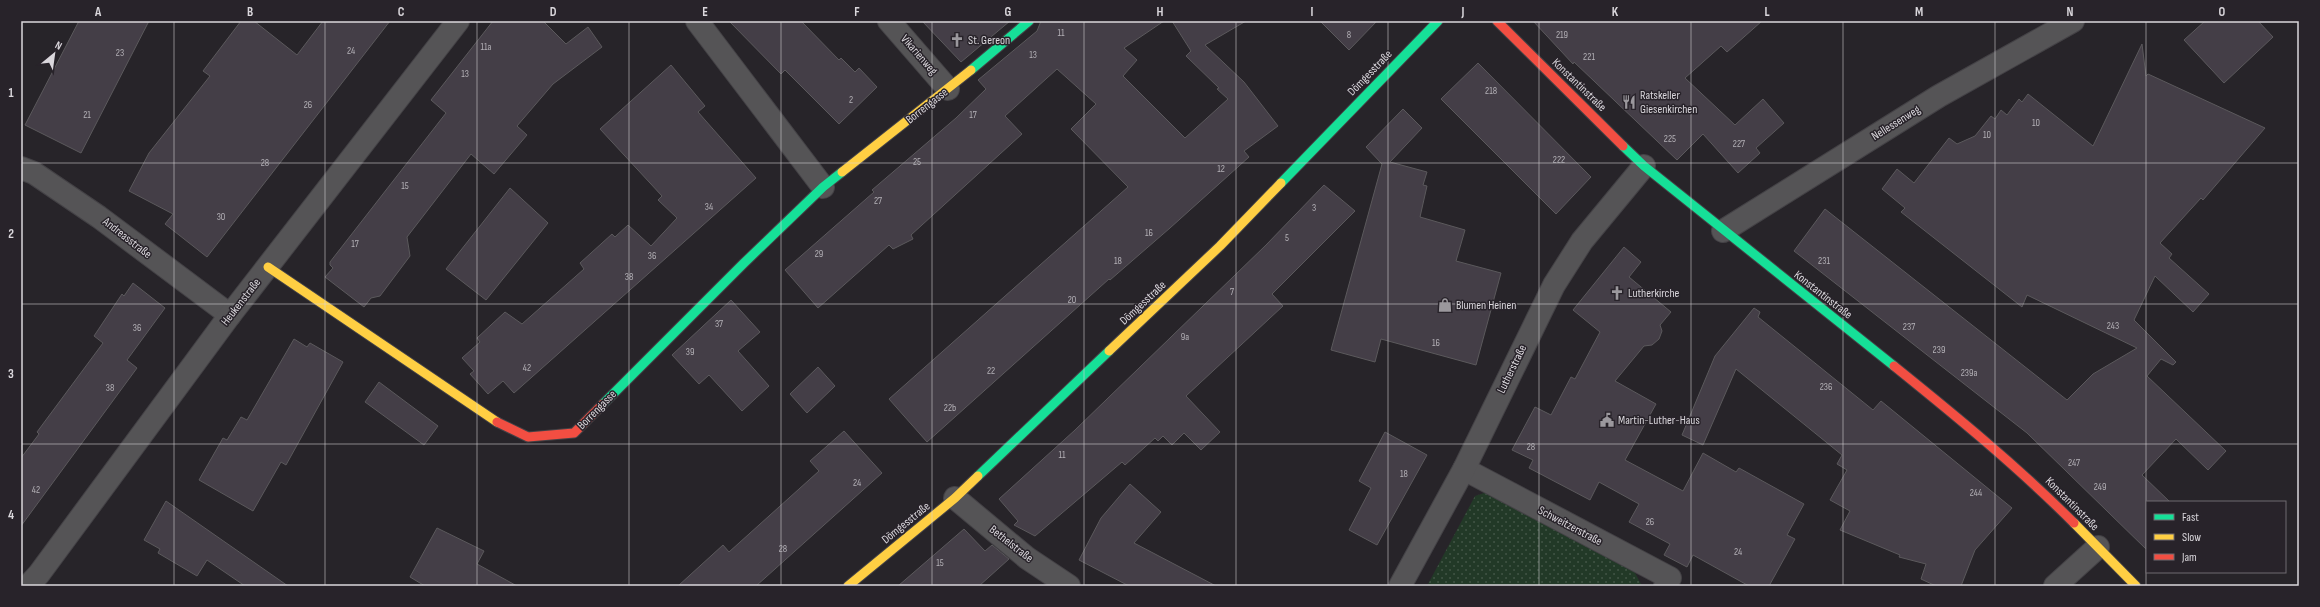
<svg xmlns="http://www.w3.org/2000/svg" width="2320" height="607" viewBox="0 0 2320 607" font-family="'Sofia Sans Condensed',sans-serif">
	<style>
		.grass { fill: url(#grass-dots) }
		.building { fill: #443e47; stroke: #5b595c }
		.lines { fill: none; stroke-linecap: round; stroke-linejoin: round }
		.street-casing { stroke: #444246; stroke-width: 24 }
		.fast-casing { stroke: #444246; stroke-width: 11 }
		.slow-casing { stroke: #444246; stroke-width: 11 }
		.jam-casing { stroke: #444246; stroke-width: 11 }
		.street { stroke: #555456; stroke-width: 22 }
		.fast { stroke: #16e098; stroke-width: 9 }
		.slow { stroke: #ffcf43; stroke-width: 9 }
		.jam { stroke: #f24e42; stroke-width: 9 }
		.grid { fill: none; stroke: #dad7dc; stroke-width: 1; stroke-opacity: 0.55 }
		.labels { text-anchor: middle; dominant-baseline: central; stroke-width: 3; stroke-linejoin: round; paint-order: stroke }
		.number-label { font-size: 10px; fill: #b4b1b7 }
		.poi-label { font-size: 12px; fill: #dad7dc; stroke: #28232a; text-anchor: start }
		.street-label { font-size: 12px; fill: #dad7dc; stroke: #28232a }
		.neatline { fill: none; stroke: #dad7dc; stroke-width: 1.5 }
		.grid-label { font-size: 13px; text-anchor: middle; font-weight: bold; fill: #dad7dc }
	</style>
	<defs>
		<pattern id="grass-dots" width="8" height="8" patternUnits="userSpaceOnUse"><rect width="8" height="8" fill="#223927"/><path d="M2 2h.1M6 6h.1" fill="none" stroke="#425546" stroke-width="1.8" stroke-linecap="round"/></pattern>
	</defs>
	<rect width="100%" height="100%" fill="#272429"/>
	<path class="grass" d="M1487,492L1634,571L1642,586H1427L1475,496Z"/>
	<g class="building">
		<path d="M79,21H149L81,153L25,125Z"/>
		<path d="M241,21H254L297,55L323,21H390L207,257L165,224L173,214L129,191L149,153L210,76L203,71Z"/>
		<path d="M493,21H543L566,44L588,27L602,47L553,84L517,126L527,135L494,174L471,154L407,237L410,256L380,296L371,298L364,307L325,277L333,268L330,265V262L446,113L431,100Z"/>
		<path d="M729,21H801L839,60L841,58L855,72L859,68L877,87L839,124L785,70L781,74Z"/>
		<path d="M922,21H1010L961,62Z"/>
		<path d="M1041,21H1164L1124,48L1137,60L1123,76L1185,138L1228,99L1217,89L1219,88L1186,56L1191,51L1172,21H1246L1205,45L1244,82L1278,126L1244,151L1249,157L1170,228L1110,280L1109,279L927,442L889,399L1128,187L1071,129L1096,104L1057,69L1005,116L1022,134L911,235L913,239L893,249L889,245L818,308L785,270L874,192L872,190L956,118L986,89L978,80L1037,31Z"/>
		<path d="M1320,21H1377L1349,50Z"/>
		<path d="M1533,21H1762L1727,52L1721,46L1685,78L1735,125L1763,99L1784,123L1756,148L1760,153L1738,173L1703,134L1677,160L1574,62L1573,64Z"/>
		<path d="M2205,21H2258L2273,37L2224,83L2184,40Z"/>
		<path d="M2142,44L2146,76L2148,74L2265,128L2203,200L2201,198L2160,243L2172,254L2169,258L2209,294L2193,312L2155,276L2134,320L2176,362L2173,365L2161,359L2147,376L2226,451L2208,470L2176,439L2142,475L2170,502H2147V550L2027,433L1794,251L1825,209L2067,400L2093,374L2137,348L2027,295L2022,307L1901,212L1905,208L1882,189L1897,169L1914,183L1949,138L1957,144L1975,136L1991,116L1995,119L2001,110L2007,115L2019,99L2022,102L2028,94L2093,146Z"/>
		<path d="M1478,63L1591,177L1556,214L1441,99Z"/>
		<path d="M671,65L705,106L698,112L756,178L514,393L503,381L488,394L470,374L474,371L462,358L480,342L477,338L505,312L522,324L584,269L580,263L612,234L615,237L628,225L651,246L677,218L658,200L662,196L600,129Z"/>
		<path d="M1403,109L1422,128L1390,162L1427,172L1423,185L1427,186L1420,217L1465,230L1456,261L1501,273L1476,365L1381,339L1375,362L1331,350L1382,164L1366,147Z"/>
		<path d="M1324,185L1355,211L1272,294L1283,306L1186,396L1220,432L1201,450L1184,433L1172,445L1163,436L1158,441L1155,438L1125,465L1122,462L1035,536L1014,525L1018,521L999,499L1075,430L1266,245Z"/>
		<path d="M510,188L548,223L486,300L446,269Z"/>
		<path d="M1624,247L1641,262L1629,277L1671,312L1660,325L1662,331L1659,339L1652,345L1644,346L1615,381L1656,404L1625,460L1683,491L1703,453L1736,472L1739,468L1804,504L1787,535L1795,539L1769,586H1749L1693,555L1687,567L1664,555L1670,544L1629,522L1639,504L1599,482L1590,500L1529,468L1533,460L1512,450L1535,407L1551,415L1571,377L1575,379L1600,332L1573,310Z"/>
		<path d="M133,283L165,308L127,360L137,368L21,526V458L39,434L37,432L103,343L94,336L122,294L124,296Z"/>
		<path d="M731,300L760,332L738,351L769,386L742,411L709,375L699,384L672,355Z"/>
		<path d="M1754,308L1760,312L1758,317L1873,410L1881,401L2012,508L1975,550L1961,586H1936L1921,579L1926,564L1899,557L1900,555L1840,530L1850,511L1830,500L1847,470L1837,464L1842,455L1736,369L1703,445L1682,435L1715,356Z"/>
		<path d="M294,339L307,347L310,343L343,362L286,465L281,462L253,511L199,480L223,438L227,440L241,417L247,420Z"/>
		<path d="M818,367L835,386L807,413L790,394Z"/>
		<path d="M379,382L438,426L424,445L365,402Z"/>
		<path d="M844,431L882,473L756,586H678L723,545L729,552L819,471L810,461Z"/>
		<path d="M1385,432L1427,455L1377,545L1349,530L1371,488L1359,481Z"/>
		<path d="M1130,484L1161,512L1134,543L1216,586H1129L1079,560L1101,518Z"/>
		<path d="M166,501L288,586H245L207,560L197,576L158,553L160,549L144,540Z"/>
		<path d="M437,528L484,551L477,564L517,586H425L410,577Z"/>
		<path d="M964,529L985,551L992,545L1009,559L979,586H898Z"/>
	</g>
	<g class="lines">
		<defs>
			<g id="street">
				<path d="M697,21L823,187"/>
				<path d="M889,21L948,89"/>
				<path d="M21,168L34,173L99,217L230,315"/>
				<path d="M1723,231L1939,96L2073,21"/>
				<path d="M1464,469L1670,578L1665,586"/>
				<path d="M955,498L1027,558L1069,586"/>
				<path d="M28,586L39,574L230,315L458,21"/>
				<path d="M1400,586L1464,469L1554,285L1582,241L1644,166"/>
				<path d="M2055,586L2098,547"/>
			</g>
			<g id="fast">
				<path d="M971,70L1029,21"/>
				<path d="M1623,146L1644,166L1894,366"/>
				<path d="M1281,183L1438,21"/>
				<path d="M603,404L744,263L823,187L842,172"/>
				<path d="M978,476L1109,351"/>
			</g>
			<g id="slow">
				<path d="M842,172L971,70"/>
				<path d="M268,267L497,422"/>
				<path d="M1109,351L1220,246L1281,183"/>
				<path d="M2074,523L2136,586"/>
				<path d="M848,586L955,498L978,476"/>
			</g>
			<g id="jam">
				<path d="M1497,21L1623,146"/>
				<path d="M1894,366C1956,416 2017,466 2074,523"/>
				<path d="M497,422L528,437L574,433L603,404"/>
			</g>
		</defs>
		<use href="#street" class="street-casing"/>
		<use href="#fast" class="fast-casing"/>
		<use href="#slow" class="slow-casing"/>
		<use href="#jam" class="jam-casing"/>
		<use href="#street" class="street"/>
		<use href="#fast" class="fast"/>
		<use href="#slow" class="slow"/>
		<use href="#jam" class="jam"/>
	</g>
	<path class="grid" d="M174,21V586M325,21V586M477,21V586M629,21V586M781,21V586M932,21V586M1084,21V586M1236,21V586M1388,21V586M1539,21V586M1691,21V586M1843,21V586M1995,21V586M2146,21V586M21,163H2299M21,304H2299M21,444H2299"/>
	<defs>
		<symbol id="church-bare" viewBox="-9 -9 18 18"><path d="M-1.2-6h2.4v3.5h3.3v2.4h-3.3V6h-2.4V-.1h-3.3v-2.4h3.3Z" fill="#9b989d" stroke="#28232a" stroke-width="2.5" paint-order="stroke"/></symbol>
		<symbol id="restaurant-bare" viewBox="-9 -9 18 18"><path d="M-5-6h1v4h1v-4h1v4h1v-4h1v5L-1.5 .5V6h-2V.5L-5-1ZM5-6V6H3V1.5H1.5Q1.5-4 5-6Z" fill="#9b989d" stroke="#28232a" stroke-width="2.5" paint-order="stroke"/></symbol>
		<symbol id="shop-bare" viewBox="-9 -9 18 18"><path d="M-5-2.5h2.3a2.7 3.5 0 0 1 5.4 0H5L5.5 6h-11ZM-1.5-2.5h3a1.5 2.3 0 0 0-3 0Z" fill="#9b989d" stroke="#28232a" stroke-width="2.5" paint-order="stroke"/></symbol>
		<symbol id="civic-bare" viewBox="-9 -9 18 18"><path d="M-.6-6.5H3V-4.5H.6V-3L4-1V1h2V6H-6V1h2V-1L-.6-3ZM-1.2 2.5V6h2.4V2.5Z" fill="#9b989d" stroke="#28232a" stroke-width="2.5" paint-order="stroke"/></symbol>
	</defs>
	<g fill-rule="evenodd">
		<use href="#church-bare" x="947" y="30" width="20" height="20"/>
		<use href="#restaurant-bare" x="1619" y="92" width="20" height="20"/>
		<use href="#church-bare" x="1607" y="283" width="20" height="20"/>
		<use href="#shop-bare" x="1435" y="295" width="20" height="20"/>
		<use href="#civic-bare" x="1597" y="410" width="20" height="20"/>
	</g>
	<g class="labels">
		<g class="number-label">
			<text x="1061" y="33">11</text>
			<text x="1349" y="35">8</text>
			<text x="1562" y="35">219</text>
			<text x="486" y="47">11a</text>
			<text x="351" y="51">24</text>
			<text x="120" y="53">23</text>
			<text x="1033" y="55">13</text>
			<text x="1589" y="57">221</text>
			<text x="465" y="74">13</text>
			<text x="1491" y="91">218</text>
			<text x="851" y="100">2</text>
			<text x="308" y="105">26</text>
			<text x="87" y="115">21</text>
			<text x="973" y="115">17</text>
			<text x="2036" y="123">10</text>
			<text x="1987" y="135">10</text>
			<text x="1670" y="139">225</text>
			<text x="1739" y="144">227</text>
			<text x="1559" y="160">222</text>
			<text x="917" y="162">25</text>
			<text x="265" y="163">28</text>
			<text x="1221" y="169">12</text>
			<text x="405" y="186">15</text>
			<text x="878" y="201">27</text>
			<text x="709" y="207">34</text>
			<text x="1314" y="208">3</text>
			<text x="221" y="217">30</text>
			<text x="1149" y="233">16</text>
			<text x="1287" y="238">5</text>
			<text x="355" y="244">17</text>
			<text x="819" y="254">29</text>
			<text x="652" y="256">36</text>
			<text x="1118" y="261">18</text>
			<text x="1824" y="261">231</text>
			<text x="629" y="277">38</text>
			<text x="1232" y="292">7</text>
			<text x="1072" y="300">20</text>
			<text x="719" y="324">37</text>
			<text x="2113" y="326">243</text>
			<text x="1909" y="327">237</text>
			<text x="137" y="328">36</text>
			<text x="1185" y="337">9a</text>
			<text x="1436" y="343">16</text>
			<text x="1939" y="350">239</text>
			<text x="690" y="352">39</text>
			<text x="527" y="368">42</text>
			<text x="991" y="371">22</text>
			<text x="1969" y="373">239a</text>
			<text x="1826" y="387">236</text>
			<text x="110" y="388">38</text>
			<text x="950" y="408">22b</text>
			<text x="1531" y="447">28</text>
			<text x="1062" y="455">11</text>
			<text x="2074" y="463">247</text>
			<text x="1404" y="474">18</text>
			<text x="857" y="483">24</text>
			<text x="2100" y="487">249</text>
			<text x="36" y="490">42</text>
			<text x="1976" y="493">244</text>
			<text x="1650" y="522">26</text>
			<text x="783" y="549">28</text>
			<text x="1738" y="552">24</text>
			<text x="940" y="563">15</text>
		</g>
		<g class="poi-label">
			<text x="968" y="40">St. Gereon</text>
			<text x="1640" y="95">Ratskeller<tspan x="1640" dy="14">Giesenkirchen</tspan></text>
			<text x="1628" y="293">Lutherkirche</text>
			<text x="1456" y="305">Blumen Heinen</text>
			<text x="1618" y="420">Martin-Luther-Haus</text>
		</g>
		<g class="street-label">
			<text transform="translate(919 55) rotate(49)">Vikarienweg</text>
			<text transform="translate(1370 73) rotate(-46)">Dömgesstraße</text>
			<text transform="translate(1579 85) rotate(44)">Konstantinstraße</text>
			<text transform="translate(927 106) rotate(-38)">Borrengasse</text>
			<text transform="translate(1896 123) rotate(-32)">Nellessenweg</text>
			<text transform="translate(127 238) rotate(38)">Andreasstraße</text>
			<text transform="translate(1823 295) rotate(38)">Konstantinstraße</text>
			<text transform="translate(241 302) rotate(-52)">Heukenstraße</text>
			<text transform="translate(1143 303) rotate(-43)">Dömgesstraße</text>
			<text transform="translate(1512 369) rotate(-64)">Lutherstraße</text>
			<text transform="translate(597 410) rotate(-45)">Borrengasse</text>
			<text transform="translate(2072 504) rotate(45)">Konstantinstraße</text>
			<text transform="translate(906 523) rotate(-39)">Dömgesstraße</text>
			<text transform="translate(1570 526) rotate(28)">Schweitzerstraße</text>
			<text transform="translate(1011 544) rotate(38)">Bethelstraße</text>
		</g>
	</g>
	<rect width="2320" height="607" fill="none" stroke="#28232a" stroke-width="44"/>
	<rect x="2146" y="501" width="140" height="72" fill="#28232a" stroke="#6f6b71"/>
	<rect x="2154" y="514" width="20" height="6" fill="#16e098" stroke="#6f6b71"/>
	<text x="2182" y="521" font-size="12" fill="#dad7dc">Fast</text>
	<rect x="2154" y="534" width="20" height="6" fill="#ffcf43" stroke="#6f6b71"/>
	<text x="2182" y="541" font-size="12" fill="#dad7dc">Slow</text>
	<rect x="2154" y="554" width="20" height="6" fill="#f24e42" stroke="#6f6b71"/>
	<text x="2182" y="561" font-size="12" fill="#dad7dc">Jam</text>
	<g transform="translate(54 54) rotate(29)" stroke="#28232a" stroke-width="3" paint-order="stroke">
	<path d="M0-3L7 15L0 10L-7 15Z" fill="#dad7dc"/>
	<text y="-6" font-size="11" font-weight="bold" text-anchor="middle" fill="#dad7dc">N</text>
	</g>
	<rect x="22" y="22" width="2276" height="563" class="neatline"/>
	<g class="grid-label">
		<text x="98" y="16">A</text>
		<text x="250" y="16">B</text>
		<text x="401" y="16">C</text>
		<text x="553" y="16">D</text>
		<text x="705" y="16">E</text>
		<text x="857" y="16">F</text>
		<text x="1008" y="16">G</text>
		<text x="1160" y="16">H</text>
		<text x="1312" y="16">I</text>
		<text x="1463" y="16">J</text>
		<text x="1615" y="16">K</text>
		<text x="1767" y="16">L</text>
		<text x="1919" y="16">M</text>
		<text x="2070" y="16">N</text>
		<text x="2222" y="16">O</text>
		<text x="11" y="97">1</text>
		<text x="11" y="238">2</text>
		<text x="11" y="378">3</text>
		<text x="11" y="519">4</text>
	</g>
</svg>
